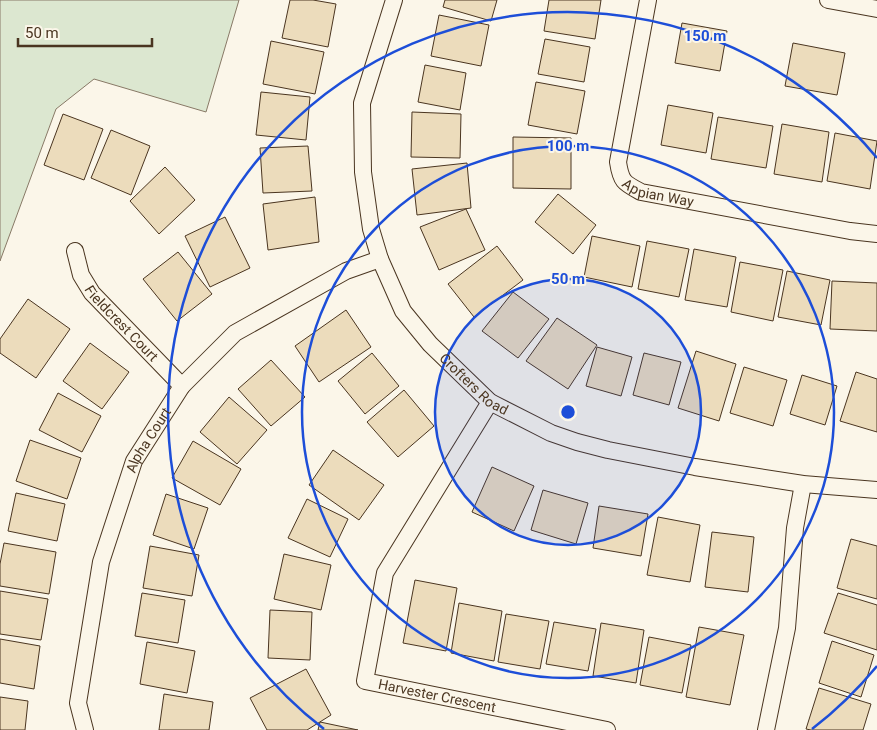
<svg xmlns="http://www.w3.org/2000/svg" width="877" height="730" viewBox="0 0 877 730" font-family="Roboto,sans-serif">
	<style>
		.green { fill: #dce7d0; stroke: #887966 }
		.building { fill: #ecdcbc; stroke: #4a3520 }
		.lines { fill: none; stroke-linecap: round; stroke-linejoin: round }
		.minor-casing { stroke: #4a3520; stroke-width: 18 }
		.minor { stroke: #fbf6e9; stroke-width: 16 }
		.ring { fill: none; stroke: #1d4ed8; stroke-width: 2.5 }
		.labels { text-anchor: middle; dominant-baseline: central; stroke-width: 4; stroke-linejoin: round; paint-order: stroke }
		.street-label { font-size: 14px; fill: #4a3520; stroke: #fbf6e9 }
		.centre { fill: #1d4ed8; stroke: #fbf6e9; stroke-width: 2.5 }
		.ring-label { font-size: 15px; text-anchor: middle; font-weight: bold; fill: #1d4ed8; stroke: #fbf6e9; stroke-width: 4; stroke-linejoin: round; paint-order: stroke }
	</style>
	<rect width="100%" height="100%" fill="#fbf6e9"/>
	<path class="green" d="M0,0H239L206,112L94,79L56,109L0,261Z"/>
	<g class="building">
		<path d="M290,0H313L336,4L328,47L282,38Z"/>
		<path d="M445,0H497L491,21L443,7Z"/>
		<path d="M549,0H601L595,39L544,31Z"/>
		<path d="M439,15L489,25L481,66L431,56Z"/>
		<path d="M682,23L727,31L720,71L675,63Z"/>
		<path d="M545,39L590,47L584,82L538,74Z"/>
		<path d="M271,41L324,52L315,94L263,84Z"/>
		<path d="M793,43L845,53L837,95L785,86Z"/>
		<path d="M425,65L466,73L460,110L418,102Z"/>
		<path d="M536,82L585,91L577,134L528,125Z"/>
		<path d="M261,92L310,97L306,140L256,135Z"/>
		<path d="M668,105L713,113L706,153L661,145Z"/>
		<path d="M412,112L461,114L460,158L411,157Z"/>
		<path d="M63,114L103,129L84,180L44,165Z"/>
		<path d="M718,117L773,126L766,168L711,159Z"/>
		<path d="M782,124L829,132L822,182L774,174Z"/>
		<path d="M111,130L150,146L131,195L91,178Z"/>
		<path d="M835,133L877,141L870,189L827,181Z"/>
		<path d="M513,137L571,138V189L513,188Z"/>
		<path d="M308,146L312,191L263,193L260,148Z"/>
		<path d="M467,163L471,208L417,215L412,169Z"/>
		<path d="M165,167L195,200L159,234L130,201Z"/>
		<path d="M558,194L596,225L573,254L535,222Z"/>
		<path d="M315,197L319,242L268,250L263,204Z"/>
		<path d="M466,209L485,250L439,270L420,227Z"/>
		<path d="M225,217L250,268L210,287L185,236Z"/>
		<path d="M592,236L640,246L632,287L584,277Z"/>
		<path d="M647,241L689,249L679,297L638,289Z"/>
		<path d="M497,246L523,280L474,317L448,284Z"/>
		<path d="M694,249L736,257L727,307L685,300Z"/>
		<path d="M178,252L212,294L177,321L143,279Z"/>
		<path d="M740,262L783,270L773,321L731,312Z"/>
		<path d="M787,271L830,280L821,325L778,317Z"/>
		<path d="M832,281L877,283V331L830,329Z"/>
		<path d="M513,292L549,319L518,358L482,331Z"/>
		<path d="M28,299L70,329L36,378L0,353V339Z"/>
		<path d="M346,310L371,347L319,382L295,346Z"/>
		<path d="M557,318L597,345L568,389L526,361Z"/>
		<path d="M90,343L129,372L102,409L63,381Z"/>
		<path d="M597,347L632,357L621,396L586,386Z"/>
		<path d="M696,351L736,364L719,421L678,408Z"/>
		<path d="M372,353L399,386L365,414L338,381Z"/>
		<path d="M644,353L681,362L669,405L633,395Z"/>
		<path d="M271,360L305,397L271,426L238,389Z"/>
		<path d="M744,367L787,380L773,426L730,413Z"/>
		<path d="M856,372L877,379V432L840,421Z"/>
		<path d="M802,375L837,386L825,425L790,414Z"/>
		<path d="M404,390L434,426L398,457L367,422Z"/>
		<path d="M58,393L101,416L82,452L39,430Z"/>
		<path d="M229,397L267,430L237,464L200,432Z"/>
		<path d="M30,440L81,458L67,499L16,481Z"/>
		<path d="M193,441L241,469L220,505L172,478Z"/>
		<path d="M333,450L384,485L359,520L309,485Z"/>
		<path d="M492,467L534,486L514,531L472,512Z"/>
		<path d="M543,490L588,503L576,544L531,530Z"/>
		<path d="M16,493L65,504L57,541L8,531Z"/>
		<path d="M166,494L208,508L194,549L153,535Z"/>
		<path d="M307,499L348,519L330,557L288,538Z"/>
		<path d="M599,506L648,514L641,556L593,548Z"/>
		<path d="M658,517L700,525L690,582L647,575Z"/>
		<path d="M712,532L754,537L748,592L705,587Z"/>
		<path d="M851,539L877,546V599L837,588Z"/>
		<path d="M4,543L56,552L49,594L0,586V564Z"/>
		<path d="M150,546L199,555L192,596L143,588Z"/>
		<path d="M284,554L331,565L321,610L274,599Z"/>
		<path d="M415,580L457,588L446,651L403,643Z"/>
		<path d="M0,591L48,599L41,640L0,634Z"/>
		<path d="M142,593L185,600L178,643L135,636Z"/>
		<path d="M838,593L877,605V650L824,633Z"/>
		<path d="M459,603L502,611L494,661L451,653Z"/>
		<path d="M270,610L312,612L310,660L268,658Z"/>
		<path d="M506,614L549,621L540,669L498,662Z"/>
		<path d="M554,622L596,629L588,671L546,664Z"/>
		<path d="M601,623L644,630L636,683L593,676Z"/>
		<path d="M699,627L744,635L730,705L686,697Z"/>
		<path d="M649,637L691,645L682,693L640,685Z"/>
		<path d="M0,639L40,646L34,689L0,683Z"/>
		<path d="M832,641L874,655L861,697L819,683Z"/>
		<path d="M147,642L195,651L187,693L140,684Z"/>
		<path d="M306,669L331,715L307,730H267L250,698Z"/>
		<path d="M819,688L871,704L863,730H811L806,729Z"/>
		<path d="M164,694L213,702L209,730H159Z"/>
		<path d="M0,697L28,701L25,730H0Z"/>
		<path d="M320,722L358,730H318Z"/>
	</g>
	<g class="lines">
		<defs>
			<g id="minor">
				<path id="s1" d="M394,0L362,103L363,172L371,229L380,259L403,311L430,344L490,402L551,433L577,442L608,450L695,467L803,484L877,490"/>
				<path id="s2" d="M648,0L618,162C621,182 624,183 641,192L850,231L877,234"/>
				<path d="M828,0L877,9"/>
				<path id="s3" d="M75,251L81,275L92,293L182,386"/>
				<path id="s4" d="M490,402L385,573L365,681L607,730"/>
				<path id="s5" d="M85,730L78,703L101,562L134,461L182,386L235,333L346,271L380,259"/>
				<path d="M766,730L787,628L795,528L803,484"/>
			</g>
		</defs>
		<use href="#minor" class="minor-casing"/>
		<use href="#minor" class="minor"/>
	</g>
	<circle cx="568" cy="412" r="133" fill="#1d4ed8" fill-opacity=".12"/>
	<g class="ring">
		<circle cx="568" cy="412" r="133"/>
		<circle cx="568" cy="412" r="266"/>
		<path d="M877 666A400 400 0 0 1 812 729M324 729A400 400 0 1 1 877 158"/>
	</g>
	<g class="labels">
		<g class="street-label">
			<text stroke="none"><textPath href="#s2" startOffset="222">Appian Way</textPath></text>
			<text stroke="none"><textPath href="#s3" startOffset="88">Fieldcrest Court</textPath></text>
			<text stroke="none"><textPath href="#s1" startOffset="425">Crofters Road</textPath></text>
			<text stroke="none"><textPath href="#s5" startOffset="302">Alpha Court</textPath></text>
			<text stroke="none"><textPath href="#s4" startOffset="384">Harvester Crescent</textPath></text>
		</g>
	</g>
	<circle cx="568" cy="412" r="8" class="centre"/>
	<g class="ring-label">
		<text x="705" y="41">150 m</text>
		<text x="568" y="151">100 m</text>
		<text x="568" y="284">50 m</text>
	</g>
	<path d="M18 38v8h134v-8" fill="none" stroke="#4a3520" stroke-width="2.5"/>
	<text x="25" y="38" font-size="15" fill="#4a3520" stroke="#fbf6e9" stroke-width="4" paint-order="stroke">50 m</text>
</svg>
